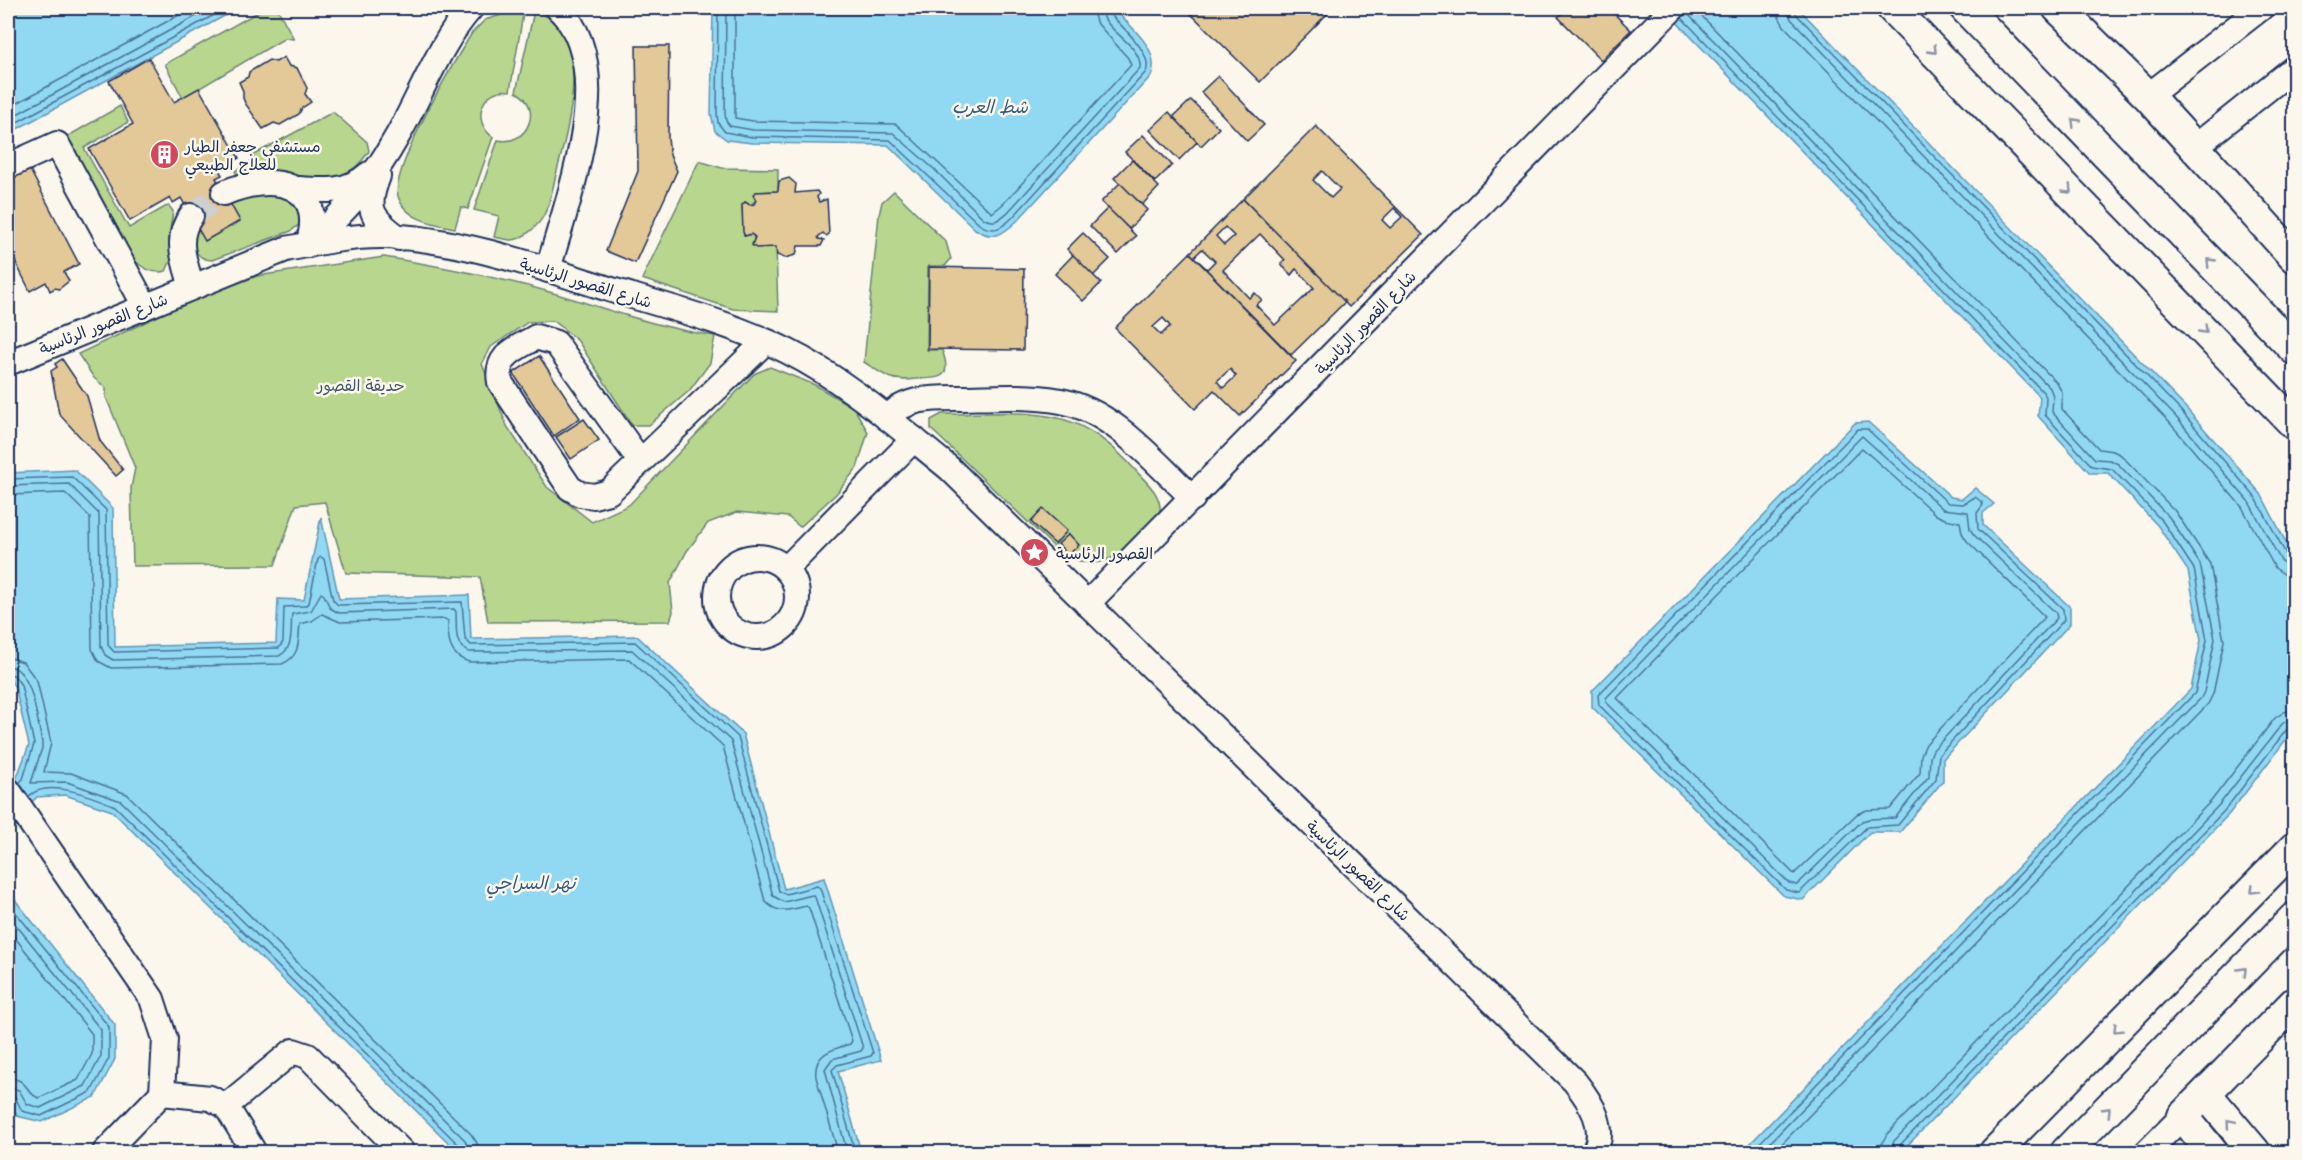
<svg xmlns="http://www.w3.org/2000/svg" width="2302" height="1160" viewBox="0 0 2302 1160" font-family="Mali,'Playpen Sans Arabic',sans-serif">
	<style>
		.green { fill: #b9d68e; stroke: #6a8276; stroke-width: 1.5 }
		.water { fill: #91d9f3; stroke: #6295b7; stroke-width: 1.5 }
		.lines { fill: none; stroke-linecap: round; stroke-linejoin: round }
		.shore { stroke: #4a739a; stroke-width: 1.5 }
		.building { fill: #e3c898; stroke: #1b2f5e; stroke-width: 1.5; fill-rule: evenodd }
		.minor-tunnel { stroke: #cecfd0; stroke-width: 24; stroke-dasharray: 24 12; stroke-linecap: butt }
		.minor-casing { stroke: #1b2f5e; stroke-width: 28 }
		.major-casing { stroke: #1b2f5e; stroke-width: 34 }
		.minor { stroke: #fbf7ec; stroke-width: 24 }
		.major { stroke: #fbf7ec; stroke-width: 30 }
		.oneway { stroke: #8b93a5 }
		.labels { text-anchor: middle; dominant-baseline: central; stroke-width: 5; stroke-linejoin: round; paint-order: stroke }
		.poi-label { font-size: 16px; fill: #1b2f5e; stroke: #fbf7ec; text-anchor: start }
		.street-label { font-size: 16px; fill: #1b2f5e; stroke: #fbf7ec }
		.park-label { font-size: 16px; fill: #42596a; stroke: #fbf7ec }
		.water-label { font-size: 18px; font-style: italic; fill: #385a83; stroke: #fbf7ec }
	</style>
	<rect width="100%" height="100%" fill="#fbf7ec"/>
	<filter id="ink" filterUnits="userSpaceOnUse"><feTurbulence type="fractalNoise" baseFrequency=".0167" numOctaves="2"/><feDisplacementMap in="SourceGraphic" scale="12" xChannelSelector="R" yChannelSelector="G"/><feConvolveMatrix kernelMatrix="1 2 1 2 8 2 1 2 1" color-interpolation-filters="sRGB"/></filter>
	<g filter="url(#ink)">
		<g class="green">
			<path d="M265,8H277L294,39L285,38L183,98L165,64Z"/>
			<path d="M534,11C595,29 569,126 557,171C553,185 551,202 544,215C539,225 524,239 512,240C507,240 500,238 494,237L499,216L474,210L498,140C528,147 544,106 516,92Z"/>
			<path d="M511,12L523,14L510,91C482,86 470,122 493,137L468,209L461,207L455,228C434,224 405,220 398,196C390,170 455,60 472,33L485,20Z"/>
			<path d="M120,106L128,122L84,148L129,228L165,207L169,206L173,211L169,238L171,260L166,271C152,275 142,267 131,258L63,139Z"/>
			<path d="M333,112L367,142L369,151C333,207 287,159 239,177L235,171L253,160V155Z"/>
			<path d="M699,161L722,168L778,169V191L755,192L753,195L756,200L750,205L745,202L742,205L744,235H753L754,240L752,245L754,247H776L778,311L733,309L642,279Z"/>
			<path d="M894,191L946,242L951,259L945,266H928L927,350H942C953,379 940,378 917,379C908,380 898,381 889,377C880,373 872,367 864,362L879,215L882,202Z"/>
			<path d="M265,193L292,200L302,216L301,223L291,231L212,260C193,259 192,244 196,229L241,198Z"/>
			<path d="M384,257C439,266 493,276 546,291C602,307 657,328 715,336L710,363L689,391L649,425H632L578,341L554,321L528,322L491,347L482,364L507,426L547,487L592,522L629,505L754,374L770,367L815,385L854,408L868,432L857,468L836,494L800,527L788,517L737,512L708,523L687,551L670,583L673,612L670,621L488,622L480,577L346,573L325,502L296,505L275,565L133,566L131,488L135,468L106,397V388L94,378L78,354L177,307L257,276Z"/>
			<path d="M942,414C981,414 1024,409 1062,419C1092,427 1117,449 1137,472C1149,485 1162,495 1160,514C1127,548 1103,584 1055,548L931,429V420Z"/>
		</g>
		<g class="water">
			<path d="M8,8H239L8,134Z"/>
			<path d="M713,8H1113C1129,25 1162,50 1151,76L1017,221C1002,235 994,241 975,229L888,145L752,143L727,140L715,131L711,114Z"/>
			<path d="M1663,8H1798L2185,407L2261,494L2294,558V729L2229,814L1901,1152H1742L2191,689L2201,640L2188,571L2158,526L2108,473H2090L2038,416L2040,397Z"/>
			<path d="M1868,422L1951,497L1962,499L1975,488L1994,504L1983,513V525L2070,607V624L1943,759V781L1900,832H1870L1803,900L1784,896L1592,707V691L1855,423Z"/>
			<path d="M75,470L113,508L115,647L276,643L278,599L304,600L321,517L339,599L469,595L471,639L637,636L743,734L784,889L824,878L881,1060L838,1071L861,1152H458L112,811L65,795L37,797L8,826V784L17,777L29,745L15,687L8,677V473Z"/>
			<path d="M8,891L115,1025V1059L95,1097L42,1122L17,1116L8,1095Z"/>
		</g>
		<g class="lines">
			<g class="shore">
				<path d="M718,8L717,113L718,123L725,132L752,137L890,140L979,224C994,234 1002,228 1013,217L1146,72C1154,54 1122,27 1110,14L1109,8"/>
				<path d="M726,8L725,113L726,121L730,126L753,130L893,133L935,170L983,218C994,225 1000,219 1008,212L1140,68C1142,43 1103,32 1101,8"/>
				<path d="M735,8V118L753,121L896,124L992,213L1002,205L1131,65L1128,58L1096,22L1092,8"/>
				<path d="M1694,8L2056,382L2062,392V409L2099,449L2113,451L2121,455L2175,511L2210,564L2224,641L2213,694L2208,704L1774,1152"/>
				<path d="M1778,8L1779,17L1784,26L2169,422L2242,507L2275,568L2285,575L2294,576"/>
				<path d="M1787,8L1791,19L2175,416L2249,502L2281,561L2287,566L2294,567"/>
				<path d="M1794,8L1796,14L2181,411L2256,498L2287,556L2294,559"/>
				<path d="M1686,12L2050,388L2053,396L2052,412L2095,459L2110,460L2118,464L2169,517L2200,564L2215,639L2204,692L2201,698L1761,1152"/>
				<path d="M1682,18L2044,393L2046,397L2045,415L2092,466L2112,469L2163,522L2194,569L2207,640L2195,693L1751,1152"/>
				<path d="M8,108L192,8"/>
				<path d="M8,119L211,8"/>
				<path d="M8,127L227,8"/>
				<path d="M1858,429H1867L1948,503L1963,504L1975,497L1982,502L1983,505L1977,513L1978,529L2063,609L2064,620L1939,755L1936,779L1898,825L1867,827L1799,893L1786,890L1599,705L1598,695Z"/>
				<path d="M1862,436L1943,509L1968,512L1970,529L1974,535L2056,613L2057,618L1933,750L1930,757L1929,776L1895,818L1869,819L1862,821L1797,885L1789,883L1606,702V698Z"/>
				<path d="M1862,448L1936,515L1945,519L1960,522L1962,533L1967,541L2045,617L1926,744L1921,755L1920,773L1890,809L1867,810L1857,814L1794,874L1617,698Z"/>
				<path d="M8,479L72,477L106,510L108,645L114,652L279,648L283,642L284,607L304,606L309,603L318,559L321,557L324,559L333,600L338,605L462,602L465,639L471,645L635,642L738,737L779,891L786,894L817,886L820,888L873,1053L871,1056L837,1065L832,1070L855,1152"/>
				<path d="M8,486L69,484L99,514L101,646L105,655L113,660L279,656C295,648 290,629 292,614L311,611L321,593L324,595L330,608L339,613L454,609L456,612C457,627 453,646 469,652L632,650L731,741L773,896L784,902L812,895L815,897L863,1048L861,1051L832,1059L825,1069L847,1152"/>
				<path d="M8,495L65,493L90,517L92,649L98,661L111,668L282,664C301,656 298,641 300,624L312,621L322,614L340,622L445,619L448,621C448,639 448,656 469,662L629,659L723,746L765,901C777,915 791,910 806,906L809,908L852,1041L850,1044C832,1049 813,1054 816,1077L838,1152"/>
				<path d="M8,657L23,662L37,681L51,743L44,772L71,773L127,794L471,1134L477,1143L479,1152"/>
				<path d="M8,666C33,668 37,721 42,742V748L31,783L67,782L121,801L465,1140L469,1152"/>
				<path d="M8,674L14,675L21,685L34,744L23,779L19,783"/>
				<path d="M29,796C48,778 94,797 115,806L460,1146L462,1152"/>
				<path d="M8,903L109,1027V1058L91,1092L41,1116L22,1111L15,1097L8,1094"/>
				<path d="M8,915L101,1030V1056L85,1086L40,1108L27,1104L19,1090L8,1087"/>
				<path d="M8,929L92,1034V1054L78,1080L39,1098C25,1094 30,1079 8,1078"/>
				<path d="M1881,1152L1882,1143L1887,1134L2212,800L2275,718L2284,712L2294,710"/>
				<path d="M1890,1152L1894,1141L2219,805L2282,724L2288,720L2294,719"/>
				<path d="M1897,1152L1899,1146L2225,810L2287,729L2294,727"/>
			</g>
		</g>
		<g class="building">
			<path d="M506,8H538L523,14L511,12Z"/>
			<path d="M1185,8H1320L1327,14L1260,82Z"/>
			<path d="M1568,8H1608L1631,30L1601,60L1558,17Z"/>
			<path d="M636,46H669L668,138L670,155L677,171L635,263L606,251L638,171Z"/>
			<path d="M284,57L289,66L297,68L307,88L305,94L311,102L302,108L299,114L280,125L274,123L263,129L245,103L243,98V91L239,82L248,77L249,72L269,60L276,62Z"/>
			<path d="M149,58L174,102L199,88L239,158L219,170L222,175L216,178L240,221L205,241L181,198L173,203L170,198L130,221L89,149L133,124L109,81Z"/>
			<path d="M1218,76L1264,125L1247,141L1201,92Z"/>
			<path d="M1191,100L1219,128L1201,146L1173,117Z"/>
			<path d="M1169,112L1197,142L1179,160L1150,130Z"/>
			<path d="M1316,126L1423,235L1349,307L1243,199ZM1322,171L1340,189L1331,198L1313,180ZM1394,208L1402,217L1390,228L1382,220Z"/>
			<path d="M1143,135L1172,165L1155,182L1125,152Z"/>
			<path d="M1132,160L1159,187L1142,205L1114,178Z"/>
			<path d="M27,164L79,264L64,272L69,281L59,289L55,288L50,291L46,282L30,291L8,247V174Z"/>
			<path d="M789,178L796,184L795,193L817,191L819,194L817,197L819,202L827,199L829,234L826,236L823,233L818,237L819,239L824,240L821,246H798L796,255L785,258L777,255L776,247L756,248L752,245L755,237L751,234L745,236L743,232L742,205L745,202L750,205L754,204L756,200L753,195L755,192L778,191L779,181Z"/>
			<path d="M1120,183L1147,210L1129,229L1101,202Z"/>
			<path d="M1243,199L1345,302L1291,355L1190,253ZM1225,227L1234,236L1224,245L1216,236ZM1260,234L1285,260L1281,264L1291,275L1296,269L1314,288L1275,325L1256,305L1262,300L1255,293L1249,298L1223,270ZM1202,249L1215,261L1207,269L1194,257Z"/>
			<path d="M1108,208L1136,236L1118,254L1090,226Z"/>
			<path d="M1083,233L1110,259L1093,276L1067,249Z"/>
			<path d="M1190,253L1296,361L1240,416L1214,390L1195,409L1115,328ZM1163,318L1170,326L1161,335L1153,327ZM1230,369L1236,376L1223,388L1217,381Z"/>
			<path d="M1073,255L1101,283L1083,301L1055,274Z"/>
			<path d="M929,267L1024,269L1023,350L928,349Z"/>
			<path d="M539,356L580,418L554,436L513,373Z"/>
			<path d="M62,359L87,396L100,441L123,470L116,476L59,414L51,371L57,367L55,364Z"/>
			<path d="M584,419L599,440L571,459L556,437Z"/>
			<path d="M1043,509L1067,531L1055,544L1031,522Z"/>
			<path d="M1069,534L1079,545L1068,555L1058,544Z"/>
		</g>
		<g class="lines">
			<path class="minor-tunnel" d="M191,216L224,193"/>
			<defs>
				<g id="minor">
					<path d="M2148,96L2261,8"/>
					<path d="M2195,147L2294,68"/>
					<path d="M8,166L57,144L145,306"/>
					<path d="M378,176C365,209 371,218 399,238"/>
					<path d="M298,189C325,191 348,193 369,174"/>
					<path d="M224,193C270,173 328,180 308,245"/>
					<path d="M191,216C174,238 185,263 192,287"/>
					<path d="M308,245C347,210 373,180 398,135C422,93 439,44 471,8"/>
					<path d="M548,270C567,199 620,67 558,8"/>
					<path d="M8,363L286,249C317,243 349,236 381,236C456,237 543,268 615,291C673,308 733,324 787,351C847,381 897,426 949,468L1575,1082C1590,1101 1608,1128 1594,1152"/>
					<path d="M887,418C907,396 937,398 964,398C997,397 1029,395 1061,401C1114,411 1155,463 1193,498"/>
					<path d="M640,461L556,343L536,337C516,349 495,355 500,382L560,473L570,488L580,494L594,496L609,492L765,342"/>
					<circle cx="757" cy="597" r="40"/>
					<path d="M786,569L914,439"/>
					<path d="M1087,604L1673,8"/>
					<path d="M8,790L152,999L165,1039L162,1093L105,1152"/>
					<path d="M162,1093L210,1098L226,1106L254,1152"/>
					<path d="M226,1106L293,1051L308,1056L402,1152"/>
					<path d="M2147,1152L2183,1116"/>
				</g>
				<g id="major">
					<path d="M1892,8L2294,424"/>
					<path d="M1965,8L2294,349"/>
					<path d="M2058,8L2148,96L2294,257"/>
					<path d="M2206,1094L2255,1152"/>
					<path d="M1995,1152L2294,848"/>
					<path d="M2066,1152L2294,918"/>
					<path d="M2212,1152L2183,1116L2294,1003"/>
				</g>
			</defs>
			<use href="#minor" class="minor-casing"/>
			<use href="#major" class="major-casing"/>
			<use href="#minor" class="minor"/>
			<use href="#major" class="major"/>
		</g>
		<defs><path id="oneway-chevron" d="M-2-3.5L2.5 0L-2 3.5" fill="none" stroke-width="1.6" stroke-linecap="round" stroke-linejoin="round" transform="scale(1.5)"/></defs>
		<g class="oneway">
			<use href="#oneway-chevron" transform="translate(1933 50) rotate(46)"/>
			<use href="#oneway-chevron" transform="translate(2075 122) rotate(-134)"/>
			<use href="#oneway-chevron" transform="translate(2068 190) rotate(46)"/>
			<use href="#oneway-chevron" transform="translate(2210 262) rotate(-134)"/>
			<use href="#oneway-chevron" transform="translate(2204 330) rotate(46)"/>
			<use href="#oneway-chevron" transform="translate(2254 890) rotate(135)"/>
			<use href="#oneway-chevron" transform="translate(2243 971) rotate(-46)"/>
			<use href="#oneway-chevron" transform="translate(2117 1029) rotate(135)"/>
			<use href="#oneway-chevron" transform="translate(2107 1111) rotate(-46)"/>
			<use href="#oneway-chevron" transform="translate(2230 1123) rotate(-130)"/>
		</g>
	</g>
	<defs>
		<symbol id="building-disc" viewBox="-11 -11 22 22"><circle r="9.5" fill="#d1495b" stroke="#fbf7ec"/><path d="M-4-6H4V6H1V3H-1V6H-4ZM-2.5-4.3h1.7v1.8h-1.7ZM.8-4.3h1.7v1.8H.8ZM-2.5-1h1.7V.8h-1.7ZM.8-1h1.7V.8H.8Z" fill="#fff"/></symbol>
		<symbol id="sight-disc" viewBox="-11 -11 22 22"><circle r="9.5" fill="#d1495b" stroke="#fbf7ec"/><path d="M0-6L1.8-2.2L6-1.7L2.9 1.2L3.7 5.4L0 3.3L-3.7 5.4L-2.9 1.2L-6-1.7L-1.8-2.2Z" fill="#fff"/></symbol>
	</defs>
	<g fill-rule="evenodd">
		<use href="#building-disc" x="148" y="138" width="33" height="33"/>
		<use href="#sight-disc" x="1018" y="536" width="33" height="33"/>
	</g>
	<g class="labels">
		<g class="poi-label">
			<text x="185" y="145">مستشفى جعفر الطيار<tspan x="185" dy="18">للعلاج الطبيعي</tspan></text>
			<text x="1056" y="552">القصور الرئاسية</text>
		</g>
		<g class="street-label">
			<text transform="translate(586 282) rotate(17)">شارع القصور الرئاسية</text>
			<text transform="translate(1365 322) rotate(-46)">شارع القصور الرئاسية</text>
			<text transform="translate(103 323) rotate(-22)">شارع القصور الرئاسية</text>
			<text transform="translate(1359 870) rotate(44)">شارع القصور الرئاسية</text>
		</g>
		<g class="park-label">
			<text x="361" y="384">حديقة القصور</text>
		</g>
		<g class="water-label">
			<text x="990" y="106">شط العرب</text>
			<text x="531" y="882">نهر السراجي</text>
		</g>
	</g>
	<rect width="2302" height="1160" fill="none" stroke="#fbf7ec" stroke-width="30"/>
	<rect x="15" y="15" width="2272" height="1130" fill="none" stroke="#1b2f5e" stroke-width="2" filter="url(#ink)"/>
</svg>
